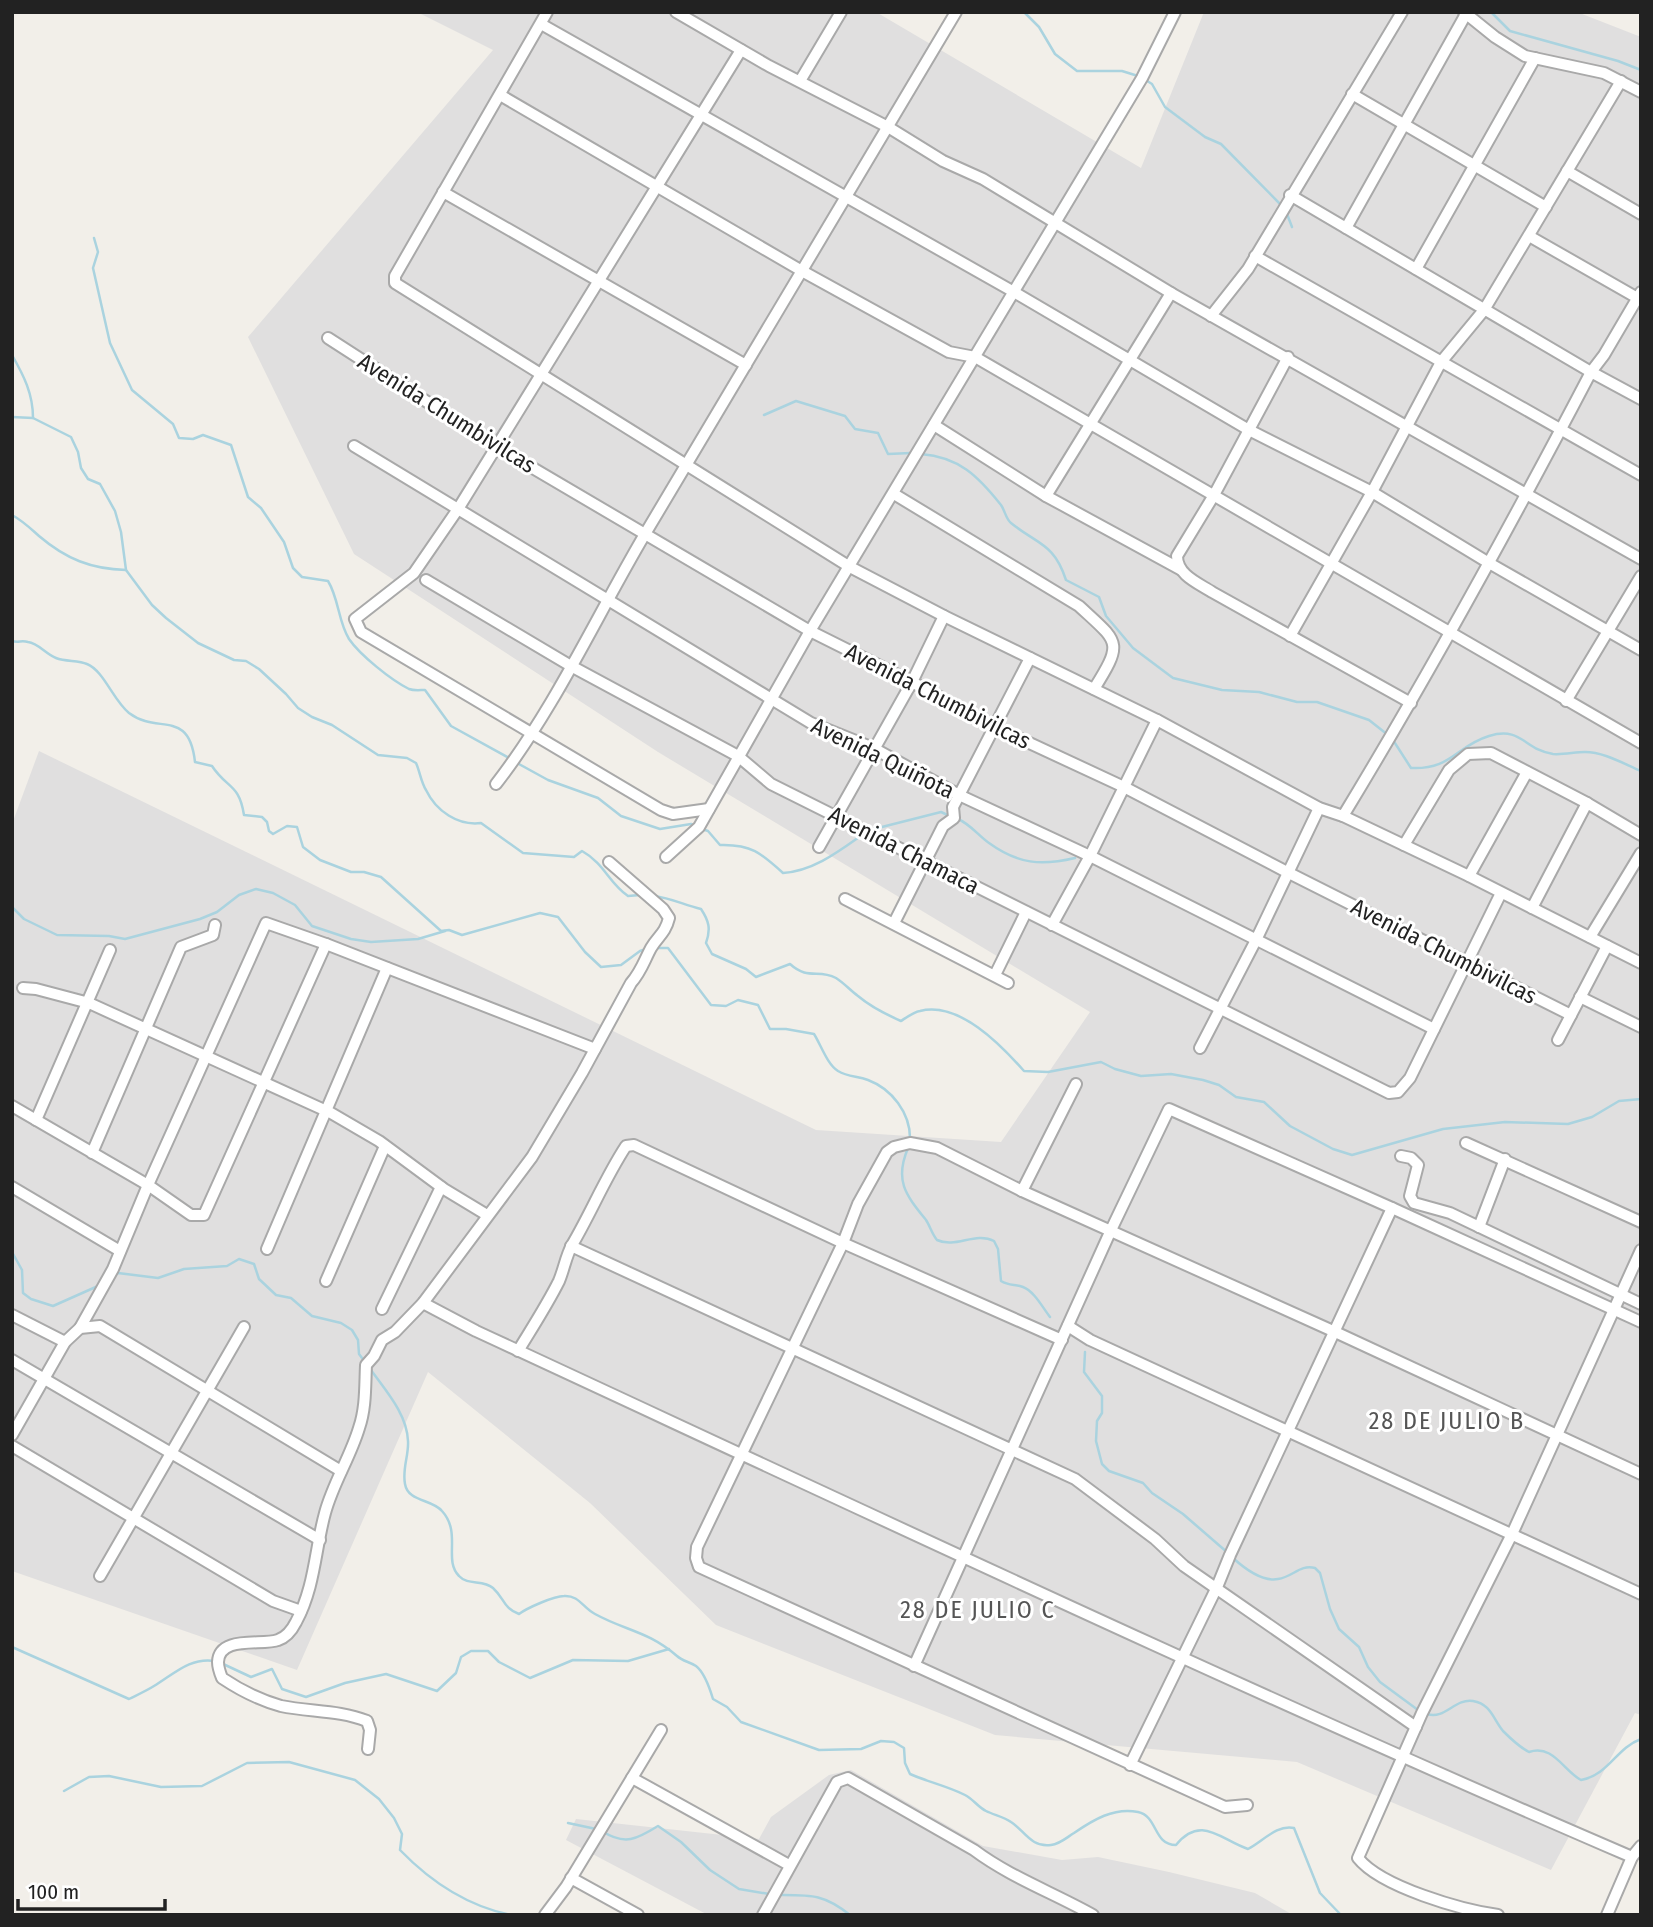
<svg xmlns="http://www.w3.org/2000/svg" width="1653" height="1927" viewBox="0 0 1653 1927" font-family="'Fira Sans Condensed',sans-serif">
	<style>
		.residential { fill: #e0dfdf }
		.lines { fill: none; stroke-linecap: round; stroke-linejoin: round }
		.stream { stroke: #aad3df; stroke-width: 2.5 }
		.minor-casing { stroke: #a9a9a9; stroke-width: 14 }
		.minor { stroke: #fff; stroke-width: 10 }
		.labels { text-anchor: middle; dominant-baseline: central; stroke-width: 6; stroke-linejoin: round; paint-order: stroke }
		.street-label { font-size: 23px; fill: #222; stroke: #fff }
		.neighbourhood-label { font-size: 24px; letter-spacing: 2px; fill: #555; stroke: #fff }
	</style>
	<rect width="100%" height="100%" fill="#f2efe9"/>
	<g class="residential">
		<path d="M417,12H876L1141,168L1204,12H1577L1641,37V1715L1635,1713L1551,1870L1297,1762L995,1735L716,1625L590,1503L428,1372L297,1670L12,1571V824L39,751L816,1130L1001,1142L1090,1012L658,752L354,554L248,337L493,50Z"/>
		<path d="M851,1770L983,1846L1062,1860L1098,1857L1169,1872L1255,1893L1293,1915H708L566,1840L576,1819L759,1839L771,1817L829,1775Z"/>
	</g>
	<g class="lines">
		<g class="stream">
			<path d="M1024,12L1039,27L1055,54L1077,71H1122L1138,76"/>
			<path d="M1491,12L1510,31L1618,61L1641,70"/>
			<path d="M1144,79L1152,84L1165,107L1205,137L1221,144L1282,206"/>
			<path d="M1287,214L1292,227"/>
			<path d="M94,238L98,252L93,268L110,343L132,390L173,424L179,438L193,439L203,435L231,445L248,497L261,508L284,542L293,568L302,577L328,581C339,599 338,621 349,639C360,655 391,680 409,689C414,691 420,690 425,690L451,726L511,759"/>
			<path d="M12,355C24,376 33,394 33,418"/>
			<path d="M764,415L796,401L845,416L855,429L878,433L888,454L911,453"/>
			<path d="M12,417L33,418L71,437L78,452L81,468L88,479L100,484L115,511L121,532L126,570L152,605L166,618L198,643L234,660L246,661L259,669L286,694L298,708L312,717L332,725L378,755L407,758L416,763C420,772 421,782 426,790C436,811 458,826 481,823L523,853L574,857L582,851C605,864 608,882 628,896L640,895"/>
			<path d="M921,454C959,457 978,476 1001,505C1005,511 1006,519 1011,523C1038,545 1054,543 1066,580L1099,597L1106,616L1133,648L1173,678L1222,690L1259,692L1297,702H1317L1369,720L1388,735"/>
			<path d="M12,515C23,521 30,528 39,536C66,559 91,569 126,570"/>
			<path d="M12,641C19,643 21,640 28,642C38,643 46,654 56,658C66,662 78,660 87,664C104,671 113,700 129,713C158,735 189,708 195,762L212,766C227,789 239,783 244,815L262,817L267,822L269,831L273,834L287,826L297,827L303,847L320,860L351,872H364L381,877L441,931L449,930L462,935L540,913L558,917L585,952L601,967L621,965L640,951L646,949"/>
			<path d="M1393,740L1411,768C1451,770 1456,746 1489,736C1522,726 1524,750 1553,754C1563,755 1575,752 1585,752C1604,752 1624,764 1641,771"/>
			<path d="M517,763L548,780L598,798L621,816L660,829L691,824L696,826"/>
			<path d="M958,819C970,824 979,836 989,843C1018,864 1041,866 1075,858"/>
			<path d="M702,829L708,831L720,845C751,844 761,853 783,873C813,871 838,852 862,835"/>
			<path d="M870,830L941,812L952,817"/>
			<path d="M654,896C671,898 684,905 701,909C709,921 711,929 706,943L712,954L746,969L756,977L790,964C809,981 818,968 836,978C844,983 851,991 858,996C871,1007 885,1014 901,1021C907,1017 914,1012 920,1011C959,1001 1001,1045 1024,1071L1048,1072L1101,1062L1115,1069L1141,1076L1171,1074L1203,1080L1219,1085L1236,1097L1264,1102L1290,1126L1333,1149L1352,1155L1443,1129L1505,1122L1568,1124L1592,1117L1619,1101L1641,1099"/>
			<path d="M12,907L24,919L57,935L109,936L125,939L200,919L217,912L239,895L256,889L273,893L295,905L312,926L351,939L371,942L418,939L445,931"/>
			<path d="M656,948H668L711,1005L726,1006L738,1000L758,1005L770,1029H786L814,1034C821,1045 827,1064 838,1071C848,1077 857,1076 868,1080C892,1089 910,1113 910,1138"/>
			<path d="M908,1148C894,1181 906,1195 926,1220C930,1226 932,1234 937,1240C956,1249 975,1231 994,1241L998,1249L1001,1281C1009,1286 1015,1284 1023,1287C1034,1291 1043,1308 1050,1317"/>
			<path d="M12,1252L22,1270L23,1293L31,1299L53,1306L98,1286"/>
			<path d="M115,1275L118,1273L158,1278L184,1269L227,1266L239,1259L254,1264L259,1279L276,1295L291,1298L312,1316L341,1323L352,1330L358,1340L359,1354L365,1362"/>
			<path d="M1085,1352L1084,1372L1102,1396V1413L1097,1421L1096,1441L1102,1464L1109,1471L1143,1483L1152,1493L1183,1514L1228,1553"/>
			<path d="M371,1370C386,1391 407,1414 408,1441C409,1455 402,1469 405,1484C408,1502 432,1499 442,1511C462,1533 443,1560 459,1576C468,1586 483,1579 493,1588C505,1599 503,1608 519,1614C527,1608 554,1596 564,1596C579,1595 583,1608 595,1614C626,1631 648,1631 677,1656C682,1661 690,1662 696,1666C705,1673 710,1689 713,1699L727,1707L741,1722L819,1750L861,1749L881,1741L894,1742L904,1748L905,1763L910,1774C928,1782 947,1786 965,1795C973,1799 978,1807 986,1811C994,1815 1004,1817 1011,1822C1024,1830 1031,1848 1051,1845C1060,1844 1066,1838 1074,1833C1093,1820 1114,1807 1138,1812C1158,1816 1153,1845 1176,1845C1201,1814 1221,1840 1248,1849C1262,1842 1277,1824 1294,1828L1320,1893L1341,1915"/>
			<path d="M1233,1558C1244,1568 1262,1582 1278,1579C1293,1577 1300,1564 1315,1568L1320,1573L1330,1609L1339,1629L1359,1647L1368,1667L1380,1682L1418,1710"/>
			<path d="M12,1647L129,1699C137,1695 146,1691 154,1686C174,1674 190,1657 215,1661"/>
			<path d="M221,1663L251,1677L272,1669L282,1689L306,1697L345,1683L386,1674L437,1691L456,1673L461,1657L471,1651H488L499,1662L530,1678L573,1660L628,1661L669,1649"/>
			<path d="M1427,1714C1445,1720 1455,1698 1473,1701C1491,1704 1493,1719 1503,1731C1511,1739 1519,1747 1529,1752C1553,1744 1563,1770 1581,1780C1609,1775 1616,1748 1641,1739"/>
			<path d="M64,1791L89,1777L109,1776L161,1787L202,1786L247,1763L289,1762L355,1780L379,1799L394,1818L402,1834L400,1850C430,1881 467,1906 511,1915"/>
			<path d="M568,1823L596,1829"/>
			<path d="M602,1831C625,1846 637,1839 658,1826L681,1842L710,1870L739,1889L769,1894"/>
			<path d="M779,1895C811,1895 824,1894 850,1915"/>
		</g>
		<defs>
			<g id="minor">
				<path d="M547,12L395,276V283L850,567L944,616L1157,720L1319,808L1343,816L1469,876L1641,963"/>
				<path d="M676,12L769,66L888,127L943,161L983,179L1171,293L1641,559"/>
				<path d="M1464,12L1495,37L1525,56L1604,73L1641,92"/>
				<path d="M541,24L1014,292L1249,430L1372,492L1489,563L1641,650"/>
				<path d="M800,81L841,12"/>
				<path d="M1352,94L1546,207"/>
				<path d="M500,95L802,271L949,352L975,357L1641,743"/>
				<path d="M1567,171L1641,214"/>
				<path d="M443,192L746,365"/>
				<path d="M1290,195L1591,372L1641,399"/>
				<path d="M1346,228L1466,14"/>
				<path d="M1529,236L1641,300"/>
				<path d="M1255,256L1641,475"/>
				<path d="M1416,269L1535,58"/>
				<path d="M1211,316L1248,269L1402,12"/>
				<path d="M328,338L497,447L810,631L912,682L995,727L1124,787L1287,872L1571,1015"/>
				<path d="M1288,357L1214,495L1177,556C1177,575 1198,583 1212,592L1411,703"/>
				<path d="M934,425L1046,496L1180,569"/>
				<path d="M354,446L811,723L873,748L959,795L1090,856L1434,1029"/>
				<path d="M894,494L1079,606C1119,643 1124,641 1094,689"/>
				<path d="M1046,496L1171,293"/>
				<path d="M426,580L571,666L738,756L771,784L1389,1093L1398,1092L1410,1078L1501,893"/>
				<path d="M1290,636L1372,492L1441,362L1484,310L1621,81"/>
				<path d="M1566,701L1641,576"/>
				<path d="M496,784C555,708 596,617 645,534C748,360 853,186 956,12"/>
				<path d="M709,809L673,814L661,810L361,632L355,619L414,573L458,509L741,50"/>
				<path d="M1343,816C1431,671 1512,523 1591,372L1604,355L1641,292"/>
				<path d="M1404,845L1449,770L1468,754L1491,753L1587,803L1641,835"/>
				<path d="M819,847L912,682L944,616"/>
				<path d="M666,857L699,827L810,631L1142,78L1175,12"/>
				<path d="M1469,876L1527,772"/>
				<path d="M845,899L1008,983"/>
				<path d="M1532,908L1587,803"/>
				<path d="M894,923L943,826L954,818L953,807L1030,658"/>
				<path d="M1052,925L1090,856L1157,720"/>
				<path d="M1590,937L1641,853"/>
				<path d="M995,975L1026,912"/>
				<path d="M23,988L36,989L89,1003L331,1113L379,1141L444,1189L487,1215"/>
				<path d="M1580,997L1641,1027"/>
				<path d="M1558,1040L1607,946"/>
				<path d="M1200,1048L1256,940L1319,808"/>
				<path d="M12,1106L148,1185L191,1215H204L326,944"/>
				<path d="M36,1120L110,950"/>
				<path d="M1466,1143L1641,1222"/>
				<path d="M92,1153L181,947L213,935L215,925"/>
				<path d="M1401,1156L1411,1158L1418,1165L1410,1196L1414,1203L1450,1213L1641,1304"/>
				<path d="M12,1187L120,1251"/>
				<path d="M1022,1191L1076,1084"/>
				<path d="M1479,1227L1505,1159"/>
				<path d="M571,1246L1075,1479L1155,1539L1184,1566L1416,1727"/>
				<path d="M267,1249L387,968"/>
				<path d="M326,1281L385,1146"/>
				<path d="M423,1303L476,1331C860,1509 1243,1690 1632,1857"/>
				<path d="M382,1309L441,1187"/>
				<path d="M12,1315L65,1342"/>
				<path d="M1068,1326L1090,1340L1641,1594"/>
				<path d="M80,1328L113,1269L148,1185L266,923L326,944L595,1049"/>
				<path d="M518,1351C532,1328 547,1305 559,1281C564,1269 566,1256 572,1245C591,1213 605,1178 626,1146L634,1145L843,1243L1062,1340"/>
				<path d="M12,1360L320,1540"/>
				<path d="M12,1435L65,1342L80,1328L100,1326L341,1471"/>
				<path d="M12,1446L273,1601L301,1611"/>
				<path d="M100,1576L244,1327"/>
				<path d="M914,1666L1111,1230L1169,1109L1392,1208L1641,1322"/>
				<path d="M368,1749L370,1730L367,1721C339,1710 310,1712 281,1706C259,1700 240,1690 222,1678C220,1673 218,1666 218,1662C219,1635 262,1646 278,1640C287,1637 292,1630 296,1622C315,1587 315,1549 325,1513C333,1483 350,1458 359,1428C366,1408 365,1386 366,1365L374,1356L382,1340L395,1332L423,1303L532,1157L582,1073L631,983C641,972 644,961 651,948C658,936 665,934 669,918L663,909L609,862"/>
				<path d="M1130,1765L1217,1587L1230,1555L1392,1208"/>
				<path d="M632,1778L789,1865"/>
				<path d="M1247,1805L1225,1807L699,1567L696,1558L697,1547L843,1243L858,1204L887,1152L894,1147L910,1143L937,1148L1022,1191L1333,1331L1641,1474"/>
				<path d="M571,1878L638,1915"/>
				<path d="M545,1915L566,1887L661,1730"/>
				<path d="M763,1915L837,1782L848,1778L974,1850C1010,1877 1054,1893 1093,1915"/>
				<path d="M1498,1915C1462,1910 1381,1887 1358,1858L1422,1713L1512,1534L1641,1250"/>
				<path d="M1607,1915L1632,1857L1641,1846"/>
			</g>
		</defs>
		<use href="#minor" class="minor-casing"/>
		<use href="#minor" class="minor"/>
	</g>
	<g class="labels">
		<g class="street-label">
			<text transform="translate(447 413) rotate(32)">Avenida Chumbivilcas</text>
			<text transform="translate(938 696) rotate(27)">Avenida Chumbivilcas</text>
			<text transform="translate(883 758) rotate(26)">Avenida Quiñota</text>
			<text transform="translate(904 850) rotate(27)">Avenida Chamaca</text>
			<text transform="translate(1444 951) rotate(27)">Avenida Chumbivilcas</text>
		</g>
		<g class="neighbourhood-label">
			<text x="1447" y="1421">28 DE JULIO B</text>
			<text x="978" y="1610">28 DE JULIO C</text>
		</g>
	</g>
	<rect width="1653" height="1927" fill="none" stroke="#222222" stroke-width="28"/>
	<path d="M18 1899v10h147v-10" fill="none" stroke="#222222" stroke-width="3.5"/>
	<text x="28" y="1899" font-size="21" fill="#222222" stroke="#ffffff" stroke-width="5" paint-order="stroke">100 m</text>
</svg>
